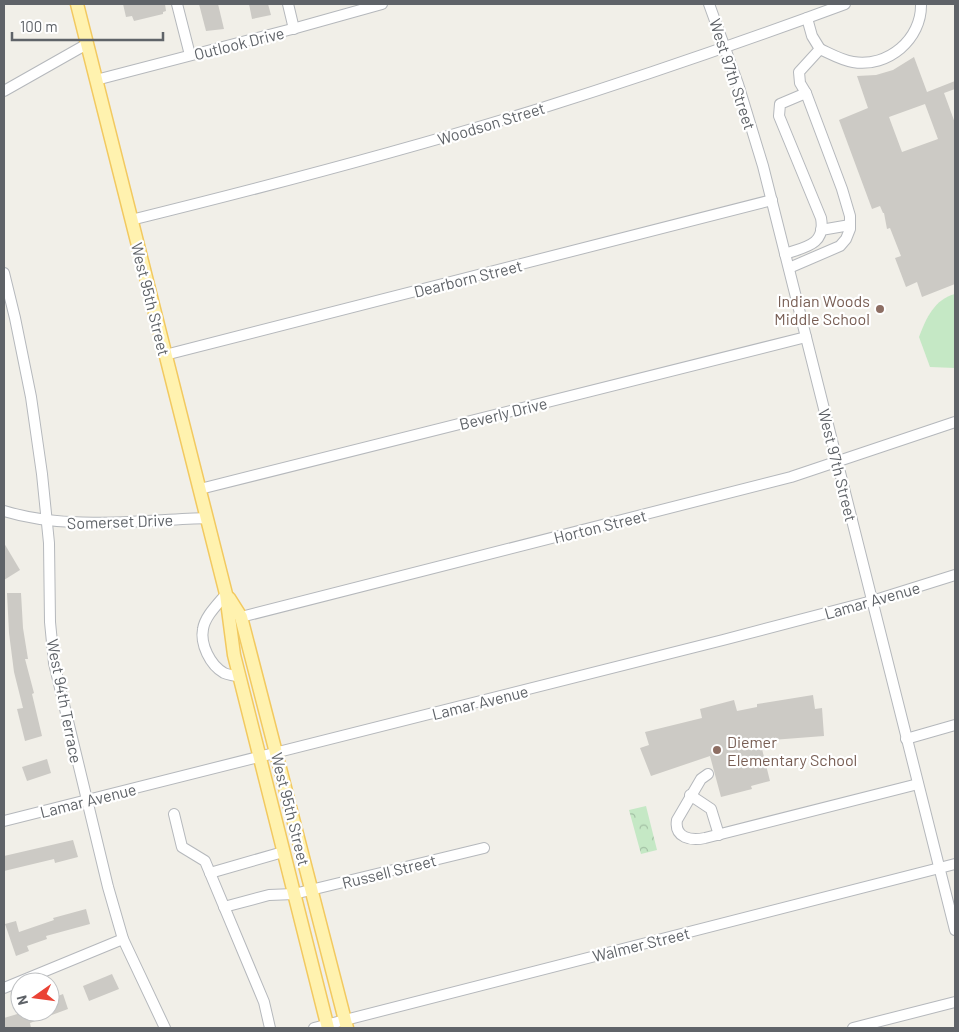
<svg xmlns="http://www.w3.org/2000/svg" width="959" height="1032" viewBox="0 0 959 1032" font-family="Barlow,sans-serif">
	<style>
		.forest { fill: url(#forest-crowns) }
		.pitch { fill: #c5e8c5 }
		.building { fill: #cccac5; fill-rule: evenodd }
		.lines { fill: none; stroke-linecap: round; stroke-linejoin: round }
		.minor-casing { stroke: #b5b8bc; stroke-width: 12 }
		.major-casing { stroke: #f2c960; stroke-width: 15 }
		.minor { stroke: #fff; stroke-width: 10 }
		.major { stroke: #fff2af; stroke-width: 12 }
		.education-dot { fill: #8d6e63; stroke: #fff; stroke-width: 2 }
		.labels { text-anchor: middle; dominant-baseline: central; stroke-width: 4.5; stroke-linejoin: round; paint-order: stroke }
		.street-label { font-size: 16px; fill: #5f6368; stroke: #fff }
		.education-label { font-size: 16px; fill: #785e54; stroke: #fff; text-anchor: end }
	</style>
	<defs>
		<pattern id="forest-crowns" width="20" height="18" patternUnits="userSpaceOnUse" patternTransform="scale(1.25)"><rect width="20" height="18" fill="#c5e8c5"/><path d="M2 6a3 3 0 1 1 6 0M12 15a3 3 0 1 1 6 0" fill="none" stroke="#a3c0a4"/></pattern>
	</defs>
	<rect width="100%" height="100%" fill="#f1efe8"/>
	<path class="forest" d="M646,806L657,850L641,854L629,810Z"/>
	<path class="pitch" d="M955,294V368L930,367L919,337C926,318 935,299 955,294Z"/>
	<g class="building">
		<path d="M123,4H165L166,11L163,12V14L134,21L132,16L126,17Z"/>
		<path d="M199,4H218L224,29L206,31Z"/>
		<path d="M249,4H268L271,15L252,19Z"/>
		<path d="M914,57L927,92L955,81V89L944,93L955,123V284L922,297L917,282L906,287L895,258L901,256L890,228L887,229L884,213H883L880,206L872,209L839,120L868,108L857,76L876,75L893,70ZM925,104L938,139L902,152L889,117Z"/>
		<path d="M4,543L20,570L4,580Z"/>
		<path d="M7,593H21L23,628L28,659H25L34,693L32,694L42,736L25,741L17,709L23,708L14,672L9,633Z"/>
		<path d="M813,695L815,709L822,708L824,736L760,741L770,781L751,786L752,789L721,797L710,756L651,776L640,748L649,745L645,732L702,718L700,709L734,700L737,711L757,707V704Z"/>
		<path d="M47,759L51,773L27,781L22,767Z"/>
		<path d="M73,840L78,857L55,863L54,859L4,871V856Z"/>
		<path d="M86,909L90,924L46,936L47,939L27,946L29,951L16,956L5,924L16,921L19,932L54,920L53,918Z"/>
		<path d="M112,974L119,989L89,1001L83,986Z"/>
		<path d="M63,994L68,1009L30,1023L31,1028H4V1018L24,1012H50V999Z"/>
	</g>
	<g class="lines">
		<defs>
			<g id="minor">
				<path d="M177,4L190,55"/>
				<path d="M288,4L294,29"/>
				<path d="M709,4L738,84L763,166L955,930"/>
				<path d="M820,49C831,54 841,60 853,62C888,68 922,39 921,4"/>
				<path d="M96,80L296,28L382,4"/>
				<path d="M4,91L87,44"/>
				<path d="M131,220C269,186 406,150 542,108C644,76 745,41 845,4"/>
				<path d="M821,230L850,225"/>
				<path d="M785,254C805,247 826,245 821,218L779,116L780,104L806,93"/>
				<path d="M789,268L840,246L846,239L850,229V216L842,189L806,93L800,83L799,72L820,49L812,36L807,18"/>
				<path d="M4,273L15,318L31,397L42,474L49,543L50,622L54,663L108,887L123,939L165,1028"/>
				<path d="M165,355L772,200"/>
				<path d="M200,489L806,337"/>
				<path d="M4,511C69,531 140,520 207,518"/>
				<path d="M226,594C218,604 205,616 203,629C200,644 210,665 224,673C228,675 234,675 239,677"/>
				<path d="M241,617L791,477L955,422"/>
				<path d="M906,739L955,725"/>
				<path d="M708,774L701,779L677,820C674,838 691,841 705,838L918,784"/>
				<path d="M690,795L711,809L719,835"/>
				<path d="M174,814L182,847L205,861L210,873L283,852"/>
				<path d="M4,821L723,640L872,601L955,575"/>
				<path d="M210,873L264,1002L270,1028"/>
				<path d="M224,907L269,895L294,894L484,848"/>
				<path d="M4,988L123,939"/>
				<path d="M314,1028L955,864"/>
				<path d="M853,1028L955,1002"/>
			</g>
			<g id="major">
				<path d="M77,4L226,594L234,655L328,1028"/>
				<path d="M229,598L241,617L347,1028"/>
			</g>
		</defs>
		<use href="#minor" class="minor-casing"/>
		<use href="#major" class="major-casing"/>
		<use href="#minor" class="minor"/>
		<use href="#major" class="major"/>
	</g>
	<g class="education-dot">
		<circle cx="880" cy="309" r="5"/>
		<circle cx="717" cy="750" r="5"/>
	</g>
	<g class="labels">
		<g class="street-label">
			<text transform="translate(239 43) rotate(-14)">Outlook Drive</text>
			<text transform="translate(733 74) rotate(72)">West 97th Street</text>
			<text transform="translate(491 123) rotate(-17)">Woodson Street</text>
			<text transform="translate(468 278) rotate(-14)">Dearborn Street</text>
			<text transform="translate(151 299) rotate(76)">West 95th Street</text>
			<text transform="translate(503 413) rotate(-14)">Beverly Drive</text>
			<text transform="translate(838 465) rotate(76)">West 97th Street</text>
			<text transform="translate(120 521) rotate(-2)">Somerset Drive</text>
			<text transform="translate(600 526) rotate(-14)">Horton Street</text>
			<text transform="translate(872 600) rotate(-16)">Lamar Avenue</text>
			<text transform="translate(65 701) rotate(79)">West 94th Terrace</text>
			<text transform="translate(480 702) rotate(-14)">Lamar Avenue</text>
			<text transform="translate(88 800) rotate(-14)">Lamar Avenue</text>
			<text transform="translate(291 809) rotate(76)">West 95th Street</text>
			<text transform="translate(389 871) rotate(-14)">Russell Street</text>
			<text transform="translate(641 944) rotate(-14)">Walmer Street</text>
		</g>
		<g class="education-label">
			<text x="870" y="300">Indian Woods<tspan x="870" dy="18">Middle School</tspan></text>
			<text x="727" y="741" text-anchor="start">Diemer<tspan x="727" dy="18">Elementary School</tspan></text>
		</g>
	</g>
	<rect width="959" height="1032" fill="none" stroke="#5f6368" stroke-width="10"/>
	<g transform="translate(35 997) rotate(256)"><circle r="24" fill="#ffffff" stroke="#bfc1c3"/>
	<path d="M0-4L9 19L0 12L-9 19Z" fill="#ea4335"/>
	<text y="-8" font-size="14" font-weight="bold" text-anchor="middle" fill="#5f6368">N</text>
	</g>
	<path d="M12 32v8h151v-8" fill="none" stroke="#5f6368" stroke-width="2.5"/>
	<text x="20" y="32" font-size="15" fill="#5f6368" stroke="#ffffff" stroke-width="4" paint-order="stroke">100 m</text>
</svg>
